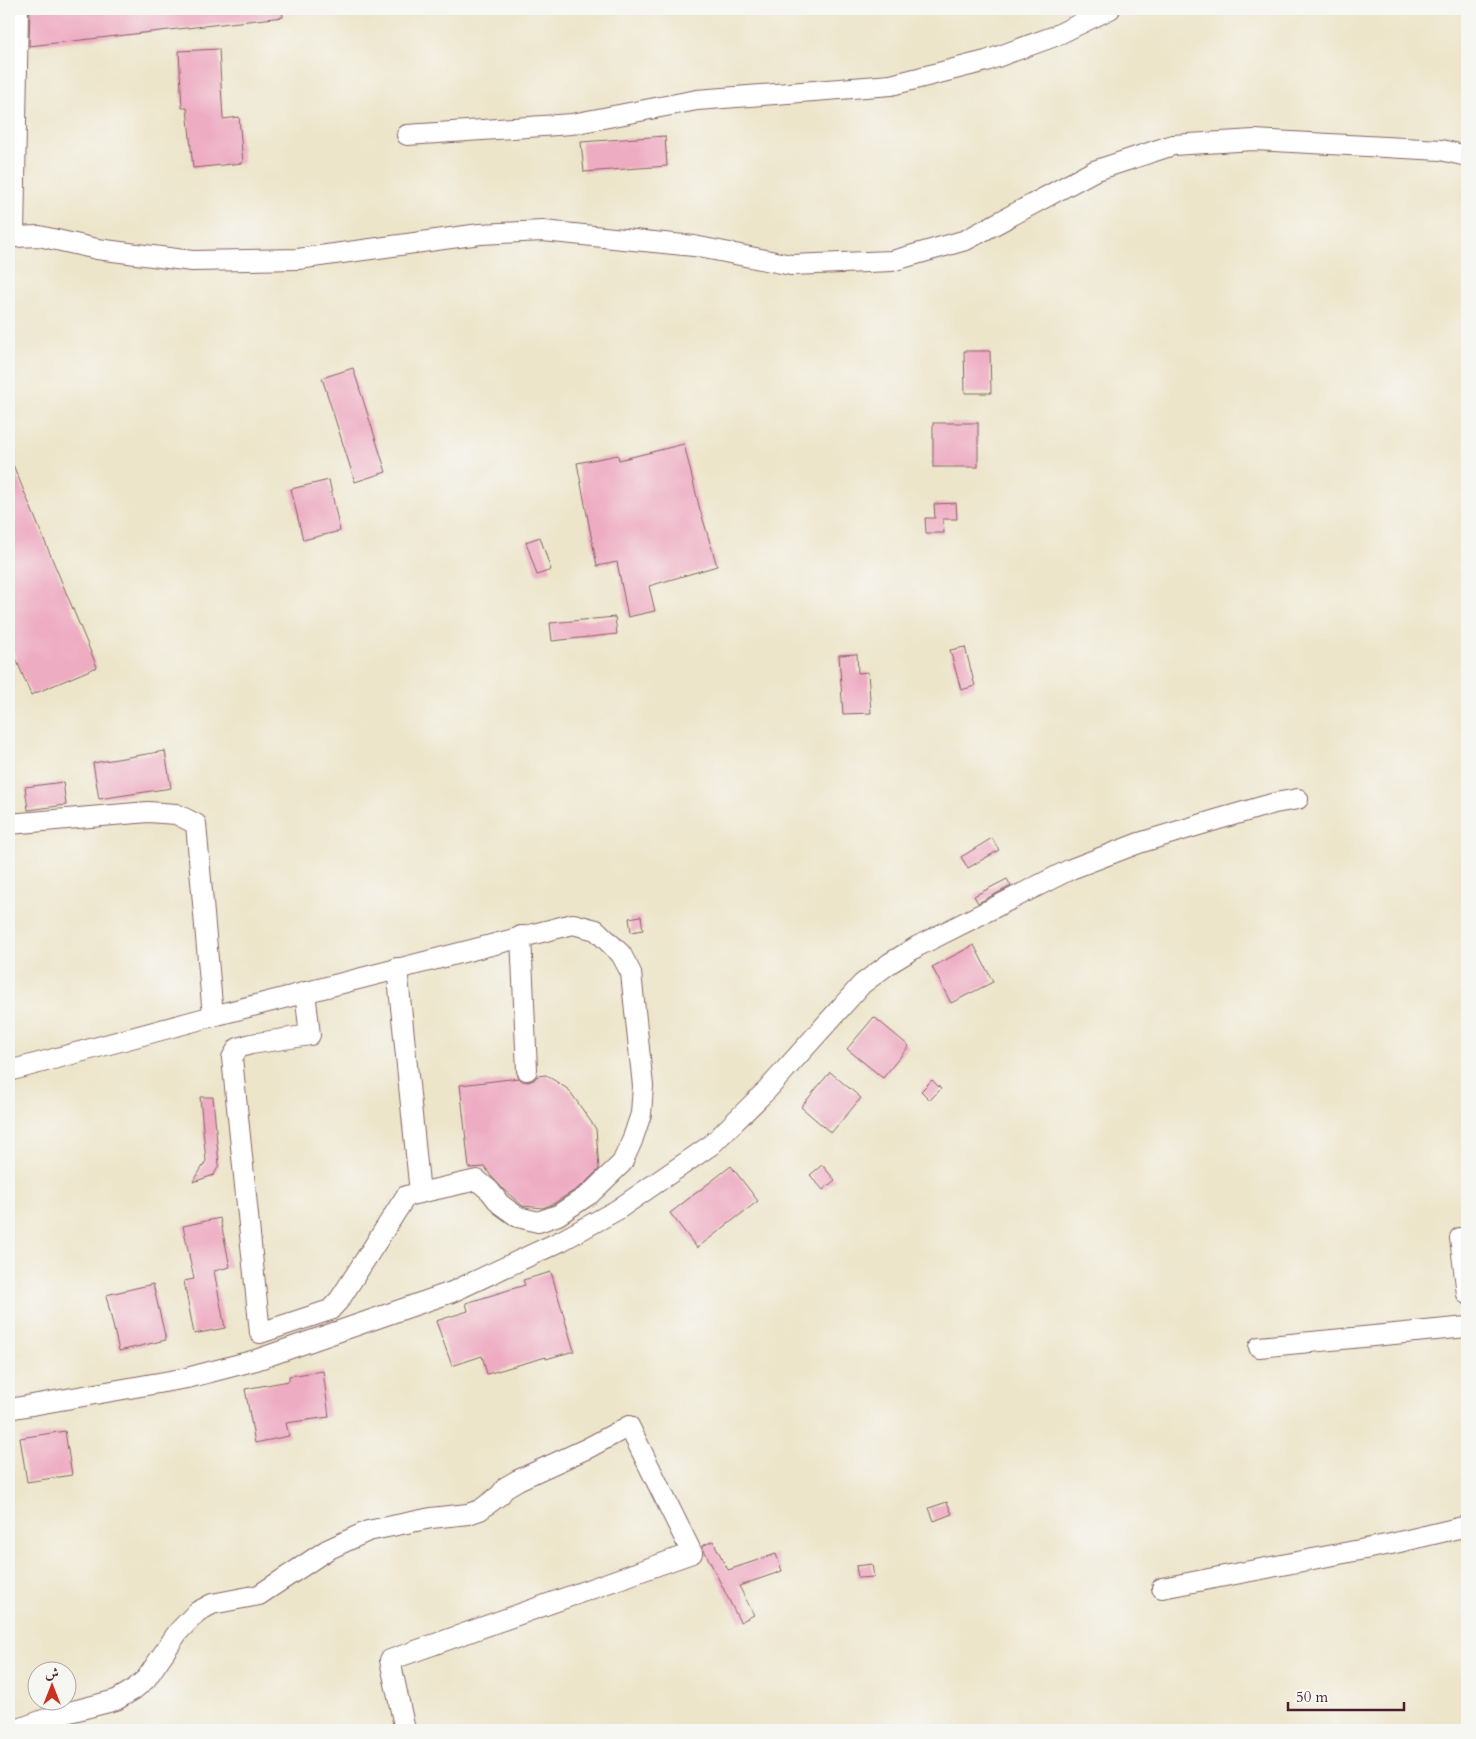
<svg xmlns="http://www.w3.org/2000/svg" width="1476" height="1739" viewBox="0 0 1476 1739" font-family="Cardo,Amiri,serif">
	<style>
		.building { fill: #eeacc2 }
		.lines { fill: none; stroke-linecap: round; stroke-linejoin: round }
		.minor-casing { stroke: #836463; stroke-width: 22 }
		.minor { stroke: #fff; stroke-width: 20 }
	</style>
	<rect width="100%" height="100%" fill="#f6f6f2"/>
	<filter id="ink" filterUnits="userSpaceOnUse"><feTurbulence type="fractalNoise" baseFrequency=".02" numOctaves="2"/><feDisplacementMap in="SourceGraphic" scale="10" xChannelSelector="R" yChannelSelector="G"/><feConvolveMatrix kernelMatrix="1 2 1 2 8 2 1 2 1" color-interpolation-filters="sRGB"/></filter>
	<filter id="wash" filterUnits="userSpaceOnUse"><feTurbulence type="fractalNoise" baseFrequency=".0096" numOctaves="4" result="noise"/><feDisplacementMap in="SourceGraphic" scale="20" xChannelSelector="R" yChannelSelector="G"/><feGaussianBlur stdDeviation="1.12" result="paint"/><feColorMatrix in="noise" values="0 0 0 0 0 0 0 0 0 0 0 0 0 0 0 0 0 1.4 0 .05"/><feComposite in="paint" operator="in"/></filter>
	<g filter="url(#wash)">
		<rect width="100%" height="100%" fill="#ede5ca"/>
		<g id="blocks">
			<g class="building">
				<path d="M30,9H282L283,17L29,46Z"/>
				<path d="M219,49L223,119L239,117L243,163L193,168L187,108H182L179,51Z"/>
				<path d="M665,136L667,166L584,172L581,142Z"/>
				<path d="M964,351H990L991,393H965Z"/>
				<path d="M353,368L386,472L355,482L322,378Z"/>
				<rect x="933" y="423" width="45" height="44"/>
				<path d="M684,444L699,506L717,566L649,586L655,611L628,617L617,562L597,566L577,463L618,455L619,460Z"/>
				<path d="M9,455L97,667L31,695L9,642Z"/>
				<path d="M329,480L340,531L303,540L291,489Z"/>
				<path d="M956,503L957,519H943L944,533H926L925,518H935L934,504Z"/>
				<path d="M540,537L551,570L537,575L526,542Z"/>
				<path d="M615,617L617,634L552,641L550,623Z"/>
				<path d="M965,647L975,686L961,690L950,650Z"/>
				<path d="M857,654L858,673L868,672L871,713L843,714L839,655Z"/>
				<path d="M165,751L171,788L99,799L93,763Z"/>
				<path d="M63,782L66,805L28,810L25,787Z"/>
				<path d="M992,838L999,850L968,868L961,857Z"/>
				<path d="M1007,879L1011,886L978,903L974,896Z"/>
				<path d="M641,916L643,930L631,932L629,918Z"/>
				<path d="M974,945L993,982L951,1003L932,967Z"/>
				<path d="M874,1017L909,1046L883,1078L847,1049Z"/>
				<path d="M830,1072L861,1098L831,1133L801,1107Z"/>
				<path d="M546,1075L569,1090L596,1129L599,1169L583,1185L553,1204L543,1208L523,1206L505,1191L491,1176L485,1167L469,1168L460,1085L519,1078L522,1081L528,1082L534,1080L537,1076Z"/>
				<path d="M932,1080L941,1089L930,1100L921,1091Z"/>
				<path d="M200,1097H213L219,1165L214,1175L193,1182L206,1161Z"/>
				<path d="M822,1165L835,1180L823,1190L810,1175Z"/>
				<path d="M731,1166L758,1201L697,1248L670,1213Z"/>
				<path d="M220,1218L230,1267L214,1271L225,1328L194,1334L184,1281L194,1279L183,1226Z"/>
				<path d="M551,1272L574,1351L546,1359V1357L487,1374L482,1356L452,1366L436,1321L468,1311L466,1303L525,1285L523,1280Z"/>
				<path d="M153,1284L166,1340L119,1351L106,1295Z"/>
				<path d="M323,1371L329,1417L286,1423L289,1436L255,1443L245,1389L289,1381V1376Z"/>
				<path d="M65,1431L72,1475L27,1482L20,1438Z"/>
				<path d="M947,1502L952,1514L934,1521L929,1508Z"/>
				<path d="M713,1541L728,1570L776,1554L782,1571L739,1586L754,1615L740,1622L702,1546Z"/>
				<path d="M872,1564L874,1577L858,1578L856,1566Z"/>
			</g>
		</g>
	</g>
	<g filter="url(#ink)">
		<use href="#blocks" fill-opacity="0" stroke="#836463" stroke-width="1"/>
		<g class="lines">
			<defs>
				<g id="minor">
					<path d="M407,135L572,124L697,100L891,85L986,61L1055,36L1110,9"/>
					<path d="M14,237L39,236L97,249L192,261L298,259L480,234L543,231L694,246L791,265L892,261L966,240L1094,171L1173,145L1254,140L1441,150L1467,156"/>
					<path d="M14,237L18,9"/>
					<path d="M9,824L148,812L176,814L196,824L213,1016L9,1071"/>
					<path d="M521,936L527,1070"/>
					<path d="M397,968L420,1193"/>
					<path d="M213,1016L573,924L596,930L621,954L631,973L643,1086L641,1114L632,1141L622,1163L590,1194L558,1215L538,1222L518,1217L500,1204L490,1191L477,1180L406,1196L340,1299L330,1310L260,1333L232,1058L238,1048L251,1044L310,1035L305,992"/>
					<path d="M1460,1238L1467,1294"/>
					<path d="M1259,1347L1467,1327"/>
					<path d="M9,1409L187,1378L256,1360L452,1292L561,1241L617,1210L711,1145L767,1090L862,984L890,963L918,946L1071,869L1139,843L1219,819L1275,803L1298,799"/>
					<path d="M1162,1588L1391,1544L1467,1526"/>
					<path d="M16,1730L54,1716L116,1700L133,1690L146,1679L178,1632L197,1612L212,1604L259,1595L327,1550L368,1531L431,1518L468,1514L480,1510L500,1495L506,1487L518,1480L588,1448L629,1426L692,1553L390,1660L405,1730"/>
				</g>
			</defs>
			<use href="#minor" class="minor-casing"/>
			<use href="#minor" class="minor"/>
		</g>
	</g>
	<rect width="1476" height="1739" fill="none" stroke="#f6f6f2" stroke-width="30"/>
	<g transform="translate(52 1686)"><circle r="24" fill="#f6f6f2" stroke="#b1a0a2"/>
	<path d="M0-4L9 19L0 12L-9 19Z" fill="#c8321e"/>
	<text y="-8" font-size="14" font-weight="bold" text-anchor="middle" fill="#4a1f2b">ش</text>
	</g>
	<path d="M1288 1702v8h116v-8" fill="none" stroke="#4a1f2b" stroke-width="2.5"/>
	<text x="1296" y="1702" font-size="15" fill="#4a1f2b" stroke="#f6f6f2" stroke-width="4" paint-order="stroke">50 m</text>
</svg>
